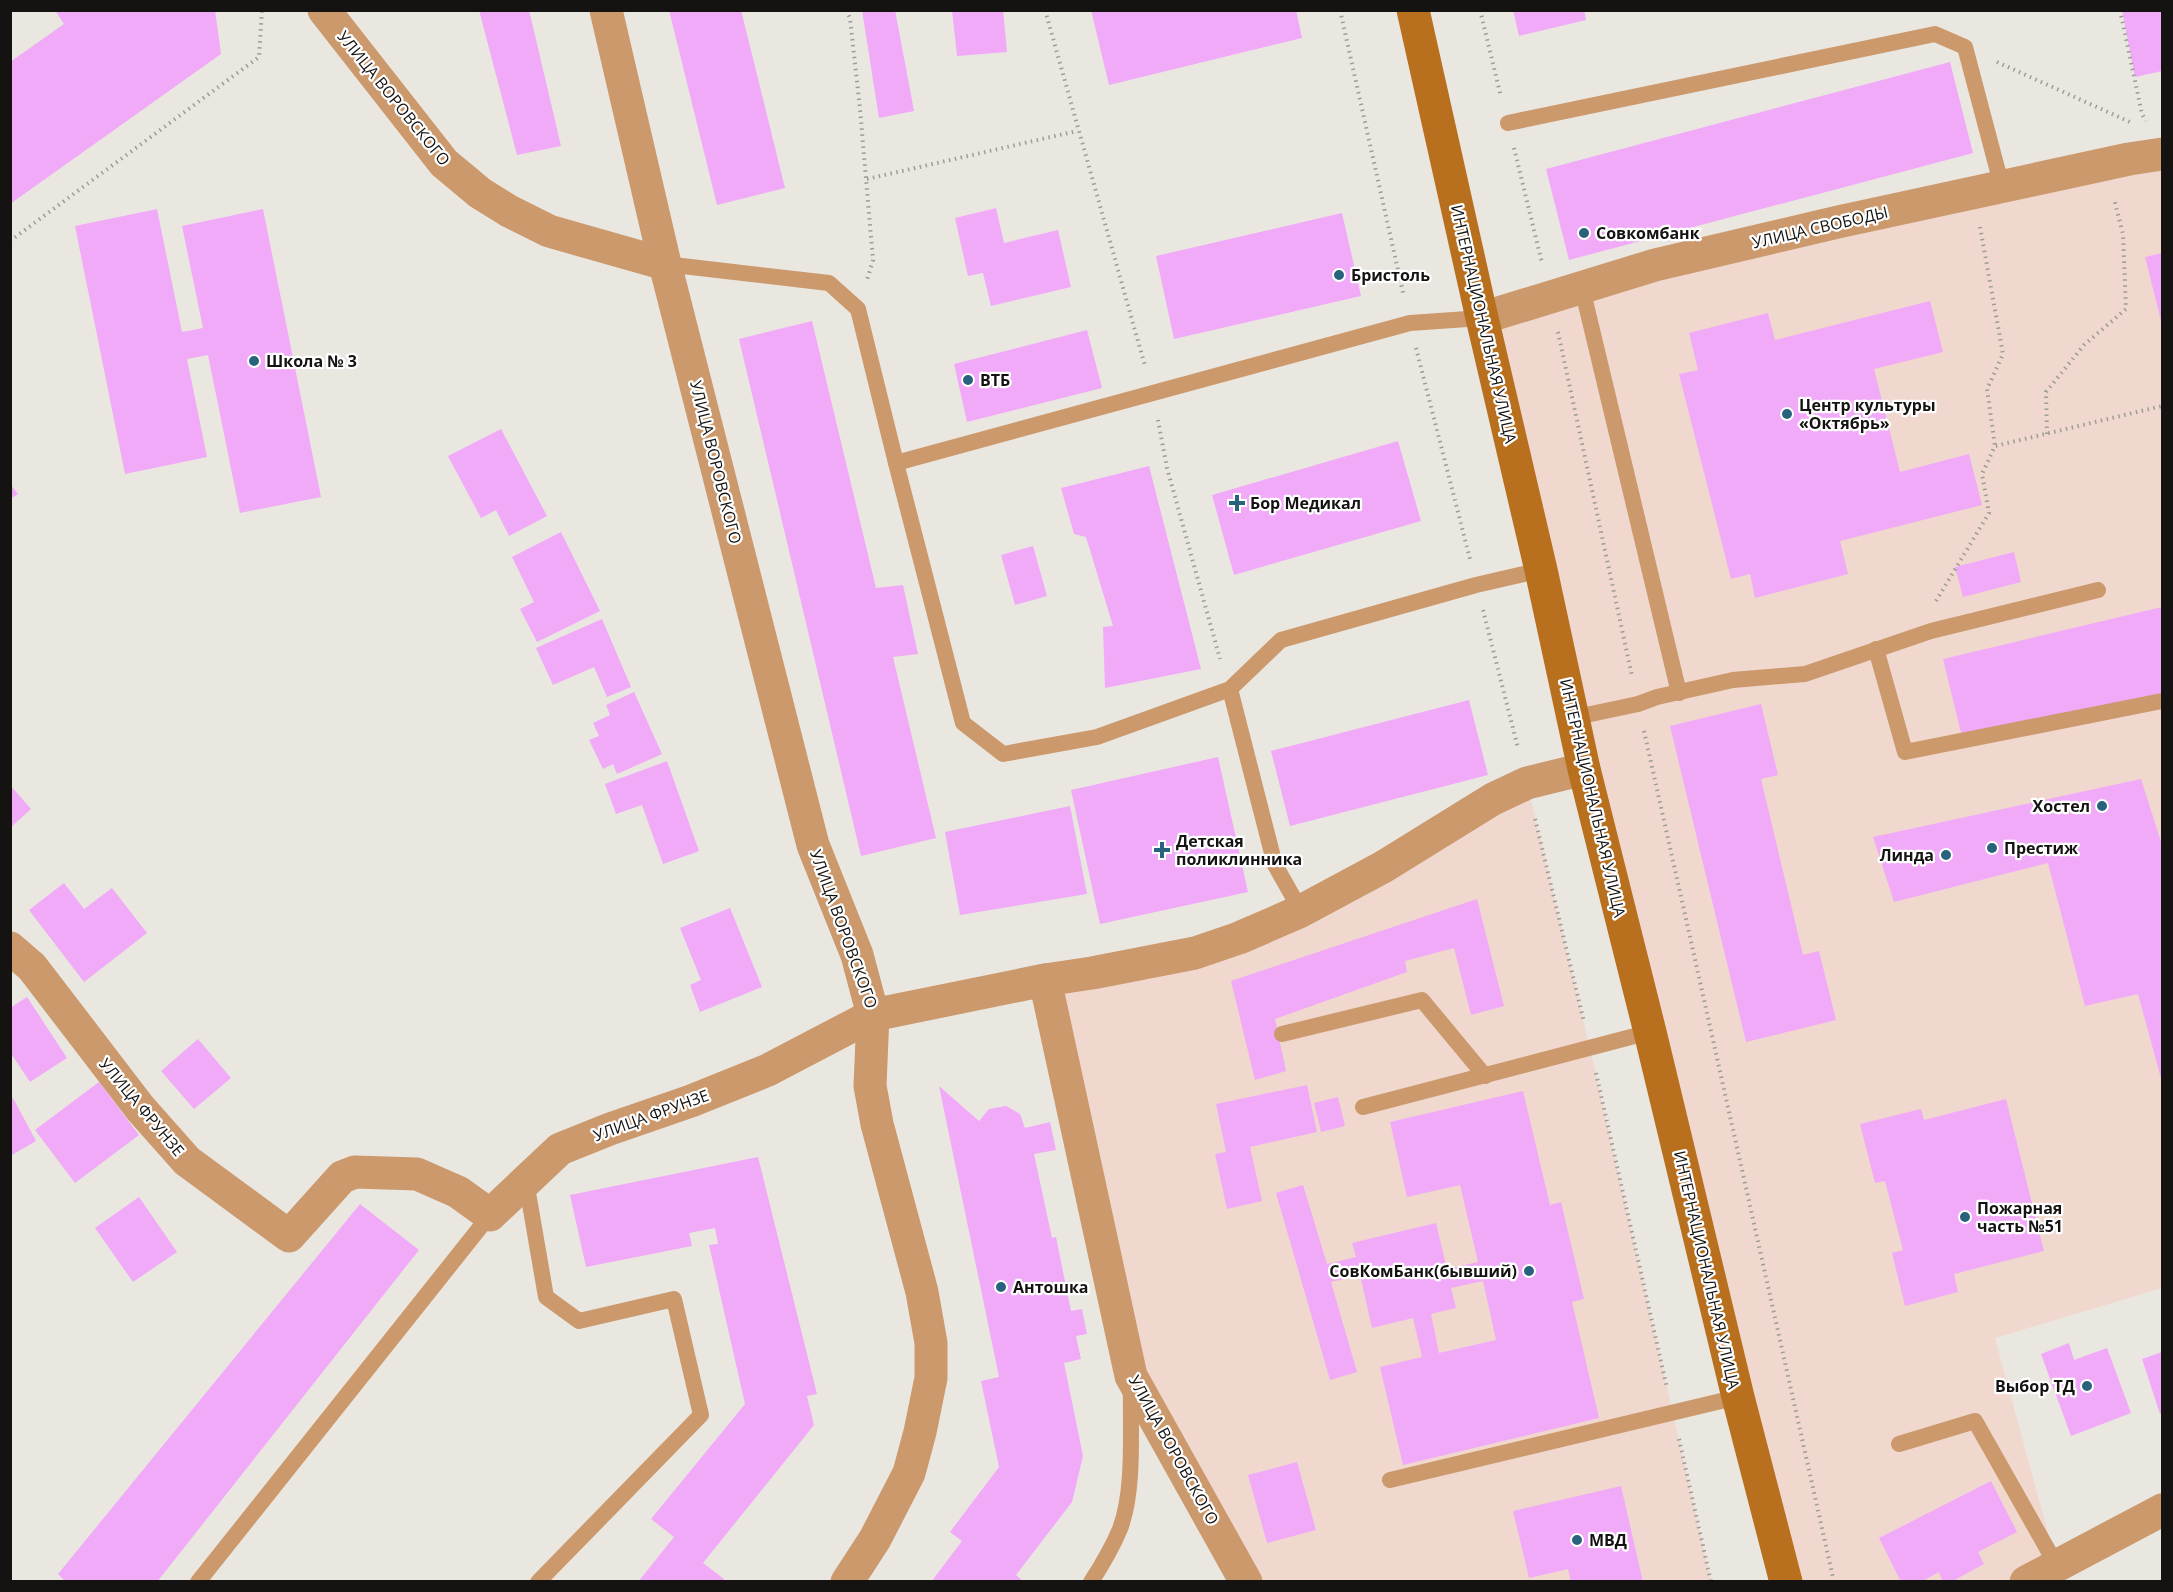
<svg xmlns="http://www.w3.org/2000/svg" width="2173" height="1592" viewBox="0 0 2173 1592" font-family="'Open Sans',sans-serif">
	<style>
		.commercial { fill: #f0d8ce }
		.building { fill: #f0aaf8; fill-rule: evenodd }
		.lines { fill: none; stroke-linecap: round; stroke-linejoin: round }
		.path { stroke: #9e9c97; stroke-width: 4; stroke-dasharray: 1.5 4.5; stroke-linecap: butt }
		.lane { stroke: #cb996c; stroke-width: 16 }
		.street { stroke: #cb996c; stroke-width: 33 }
		.secondary { stroke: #b9701e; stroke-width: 33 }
		.poi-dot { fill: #29627c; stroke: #fff; stroke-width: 2 }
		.labels { text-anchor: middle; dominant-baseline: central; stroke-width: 4.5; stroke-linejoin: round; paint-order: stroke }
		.street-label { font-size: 16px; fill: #141311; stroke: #fff }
		.poi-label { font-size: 16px; font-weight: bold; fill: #141311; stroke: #fff; text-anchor: start }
	</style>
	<rect width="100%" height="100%" fill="#eae7e1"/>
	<g class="commercial">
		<path d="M2162,154V1288L1995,1338L2057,1566L2026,1581H1786L1482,318Z"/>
		<path d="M1527,783L1590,1049L1711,1581H1246L1131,1376L1045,980L1195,953Z"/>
	</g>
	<g class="building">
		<path d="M55,10H215L221,54L10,204V62L64,24Z"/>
		<path d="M479,10H529L561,146L517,155Z"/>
		<path d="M669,10H741L785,188L717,205Z"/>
		<path d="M862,10H895L914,111L879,118Z"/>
		<path d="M952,10H1003L1007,52L957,56Z"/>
		<path d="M1091,10H1296L1302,38L1109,85Z"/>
		<path d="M1513,10H1584L1586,20L1519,36Z"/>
		<path d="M2122,10H2162V71L2135,77Z"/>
		<path d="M1950,62L1973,153L1569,260L1546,169Z"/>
		<path d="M996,208L1004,243L1058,230L1071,287L991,306L983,273L968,276L955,218Z"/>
		<path d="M157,209L182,332L203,328L182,226L263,209L321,497L240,513L208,355L187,359L207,457L125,474L75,226Z"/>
		<path d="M1342,213L1361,296L1174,339L1156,256Z"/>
		<path d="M2162,253V325L2145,257Z"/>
		<path d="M1930,301L1943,352L1874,369L1900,472L1969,454L1982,505L1840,541L1848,574L1755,598L1750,574L1731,579L1679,374L1698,370L1689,333L1768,313L1775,340Z"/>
		<path d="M812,321L876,588L903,585L918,654L893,657L936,838L861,856L739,339Z"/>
		<path d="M1087,330L1102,388L967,422L954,364Z"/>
		<path d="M501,429L547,516L509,536L496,510L481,518L448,456Z"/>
		<path d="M1398,441L1421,521L1234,575L1212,495Z"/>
		<path d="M1149,466L1201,669L1105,688L1103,627L1113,626L1086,537L1074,534L1061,488Z"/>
		<path d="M10,484L18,494L10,499Z"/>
		<path d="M561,532L600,611L537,642L520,609L534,602L512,557Z"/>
		<path d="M1033,546L1047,596L1015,605L1001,555Z"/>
		<path d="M2014,552L2021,582L1963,597L1955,567Z"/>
		<path d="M2162,607V701L1963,741L1943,659Z"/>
		<path d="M602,619L631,687L607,697L594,667L553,685L536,648Z"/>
		<path d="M634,692L662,754L617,774L613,764L603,769L589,740L599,736L593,723L610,715L606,705Z"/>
		<path d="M1469,700L1488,775L1290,826L1271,751Z"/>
		<path d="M1761,704L1778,775L1761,779L1803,955L1819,951L1836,1020L1746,1042L1670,726Z"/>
		<path d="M1218,757L1248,892L1100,924L1071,790Z"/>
		<path d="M667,761L699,851L663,864L642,805L616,814L605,784Z"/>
		<path d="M2141,779L2162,845V1082L2138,994L2085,1006L2048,863L1894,902L1873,837Z"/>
		<path d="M10,785L31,809L10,828Z"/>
		<path d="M1070,806L1087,894L960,915L945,832Z"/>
		<path d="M64,883L84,909L112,888L147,933L84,982L29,910Z"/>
		<path d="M1477,899L1504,1006L1471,1015L1454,948L1405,961L1407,972L1275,1019L1286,1071L1255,1080L1231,981Z"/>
		<path d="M730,908L762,987L700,1012L690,985L701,980L680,928Z"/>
		<path d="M27,997L67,1058L30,1082L10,1052V1008Z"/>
		<path d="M198,1039L231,1078L194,1109L161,1071Z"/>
		<path d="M99,1082L139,1135L75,1183L35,1130Z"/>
		<path d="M1307,1085L1317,1132L1250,1147L1262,1201L1227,1209L1215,1154L1226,1152L1216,1104Z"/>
		<path d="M939,1086L979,1121L989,1109L1006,1106L1020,1114L1025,1128L1050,1122L1056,1150L1034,1154L1052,1238L1056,1237L1071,1311L1082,1309L1087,1334L1076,1336L1081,1359L1064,1363L1083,1456L1072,1502L1016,1575L1024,1582H931L962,1541L950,1532L999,1467L981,1381L999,1377Z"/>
		<path d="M1523,1091L1550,1205L1561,1202L1584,1299L1572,1302L1599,1418L1403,1465L1380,1367L1422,1357L1413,1318L1372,1328L1360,1275L1331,1282L1357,1372L1330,1380L1276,1193L1303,1185L1327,1264L1356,1257L1352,1243L1436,1223L1447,1269L1478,1262L1460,1185L1407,1197L1390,1122ZM1483,1281L1496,1340L1439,1353L1431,1314L1456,1308L1451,1288Z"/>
		<path d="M1338,1097L1345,1126L1321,1132L1314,1103Z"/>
		<path d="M13,1098L36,1141L10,1156V1099Z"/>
		<path d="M2006,1099L2044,1251L1954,1274L1958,1292L1905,1306L1892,1253L1903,1250L1885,1181L1875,1183L1860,1124L1921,1109L1924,1120Z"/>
		<path d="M758,1157L817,1394L807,1396L814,1425L703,1563L724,1579L722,1582H638L674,1537L651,1519L745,1404L709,1245L718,1244L715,1228L689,1233L692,1246L586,1267L570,1195Z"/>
		<path d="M139,1197L177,1252L133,1282L95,1228Z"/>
		<path d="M360,1204L419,1250L157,1582H66L58,1574Z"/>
		<path d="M2069,1343L2074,1360L2107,1348L2131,1413L2071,1436L2041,1354Z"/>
		<path d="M2162,1352V1413L2160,1414L2142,1359Z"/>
		<path d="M1297,1462L1316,1530L1267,1543L1248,1475Z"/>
		<path d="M1991,1481L2017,1532L1978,1552L1984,1564L1951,1582H1943L1939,1572L1921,1582H1901L1879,1538Z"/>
		<path d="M1621,1486L1643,1582H1571L1568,1569L1529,1578L1513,1511Z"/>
	</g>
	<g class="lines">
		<g class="path">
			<path d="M846,10L850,18L860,109L873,260L867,280"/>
			<path d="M1045,10L1145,366"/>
			<path d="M1340,10L1404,297"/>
			<path d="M1480,10L1501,97"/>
			<path d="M2120,10L2142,114L2146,121"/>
			<path d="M1997,62L2130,122"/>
			<path d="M1514,148L1542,263"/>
			<path d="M867,179L1077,131"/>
			<path d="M1980,227L2003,354L1987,389L1995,446"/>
			<path d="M10,241L259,57L262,10"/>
			<path d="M1558,332L1632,676"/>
			<path d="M1416,348L1470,559"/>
			<path d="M1158,420L1167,468L1220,659"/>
			<path d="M2047,434L2046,392L2084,345L2126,309L2123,234L2114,199"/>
			<path d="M1936,601L1989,513L1982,474L1995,446L2162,406"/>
			<path d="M1483,610L1518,748"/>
			<path d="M1644,731L1834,1582"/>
			<path d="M1535,819L1584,1022"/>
			<path d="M1596,1073L1667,1388"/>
			<path d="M1679,1439L1711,1582"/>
		</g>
		<g class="lane">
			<path d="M1508,123L1935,34L1965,47L2002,187"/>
			<path d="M665,264L829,283L858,309L896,463L1410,323L1482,318"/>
			<path d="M1582,288L1679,693"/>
			<path d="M896,463L963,723L1003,754L1097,737L1230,689L1281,640L1476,585L1541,570"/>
			<path d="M1876,649L1905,752L2162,701"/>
			<path d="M1230,689L1275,865L1301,911"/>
			<path d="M1572,718L1638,704L1657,697L1733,680L1805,674L1931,631L2098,590"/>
			<path d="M1282,1034L1422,1000L1485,1076"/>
			<path d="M1363,1107L1650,1032"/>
			<path d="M526,1181L546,1297L579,1321L674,1299L701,1415L538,1582"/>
			<path d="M1899,1444L1975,1421L2057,1566"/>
			<path d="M1390,1480L1738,1397"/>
			<path d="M198,1582L490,1215"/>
			<path d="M1091,1582C1102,1565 1112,1548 1120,1529C1135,1489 1130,1430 1131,1387"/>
		</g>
		<g class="street">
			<path d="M324,10L444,163L480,193L509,211L549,231L665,264"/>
			<path d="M606,10L665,264L813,845L857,955L873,1015L870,1086L877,1124L922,1292L931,1343V1378L920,1432L909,1473L875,1539L847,1582"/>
			<path d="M1482,318L1655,265L1838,222L2129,159L2162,154"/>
			<path d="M10,948L32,967L140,1108L187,1161L289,1236L342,1177L355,1172L417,1174L458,1192L490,1215L560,1149L610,1129L691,1101L768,1070L873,1015L1045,980L1092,973L1195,953L1239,938L1301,911L1383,867L1493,799L1527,783L1584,769"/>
			<path d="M1045,980L1131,1376L1246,1582"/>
			<path d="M2026,1582L2162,1510"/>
		</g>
		<path class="secondary" d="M1413,10L1482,318L1541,570L1584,769L1650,1032L1738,1397L1786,1582"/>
	</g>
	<g class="poi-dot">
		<circle cx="1584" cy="233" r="6"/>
		<circle cx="1339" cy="275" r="6"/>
		<circle cx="254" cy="361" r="6"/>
		<circle cx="968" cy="380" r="6"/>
		<circle cx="1787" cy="414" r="6"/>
		<path d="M1234 494h6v6h6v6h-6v6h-6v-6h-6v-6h6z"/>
		<circle cx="2102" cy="806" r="6"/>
		<circle cx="1992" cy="848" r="6"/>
		<path d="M1159 841h6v6h6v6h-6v6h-6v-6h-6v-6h6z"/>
		<circle cx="1946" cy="855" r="6"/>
		<circle cx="1965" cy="1217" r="6"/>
		<circle cx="1529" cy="1271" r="6"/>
		<circle cx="1001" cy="1287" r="6"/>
		<circle cx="2087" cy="1386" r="6"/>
		<circle cx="1577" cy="1540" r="6"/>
	</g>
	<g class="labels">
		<g class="street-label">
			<text transform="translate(394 98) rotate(51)">УЛИЦА ВОРОВСКОГО</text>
			<text transform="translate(1820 227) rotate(-13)">УЛИЦА СВОБОДЫ</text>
			<text transform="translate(1484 324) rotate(77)">ИНТЕРНАЦИОНАЛЬНАЯ УЛИЦА</text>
			<text transform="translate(716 462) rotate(76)">УЛИЦА ВОРОВСКОГО</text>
			<text transform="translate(1593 798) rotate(77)">ИНТЕРНАЦИОНАЛЬНАЯ УЛИЦА</text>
			<text transform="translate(844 929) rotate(70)">УЛИЦА ВОРОВСКОГО</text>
			<text transform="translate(142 1107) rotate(50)">УЛИЦА ФРУНЗЕ</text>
			<text transform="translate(651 1115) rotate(-20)">УЛИЦА ФРУНЗЕ</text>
			<text transform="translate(1707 1270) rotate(77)">ИНТЕРНАЦИОНАЛЬНАЯ УЛИЦА</text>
			<text transform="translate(1174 1450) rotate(61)">УЛИЦА ВОРОВСКОГО</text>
		</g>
		<g class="poi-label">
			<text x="1596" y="233">Совкомбанк</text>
			<text x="1351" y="275">Бристоль</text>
			<text x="266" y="361">Школа № 3</text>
			<text x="980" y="380">ВТБ</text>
			<text x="1799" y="405">Центр культуры<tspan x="1799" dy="18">«Октябрь»</tspan></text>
			<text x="1250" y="503">Бор Медикал</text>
			<text x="2090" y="806" text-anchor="end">Хостел</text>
			<text x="1176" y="841">Детская<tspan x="1176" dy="18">поликлинника</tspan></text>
			<text x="2004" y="848">Престиж</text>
			<text x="1934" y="855" text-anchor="end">Линда</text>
			<text x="1977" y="1208">Пожарная<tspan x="1977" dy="18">часть №51</tspan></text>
			<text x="1517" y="1271" text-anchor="end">СовКомБанк(бывший)</text>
			<text x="1013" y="1287">Антошка</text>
			<text x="2075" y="1386" text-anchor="end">Выбор ТД</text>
			<text x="1589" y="1540">МВД</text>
		</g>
	</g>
	<rect width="2173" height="1592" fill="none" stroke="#141311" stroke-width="24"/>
</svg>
